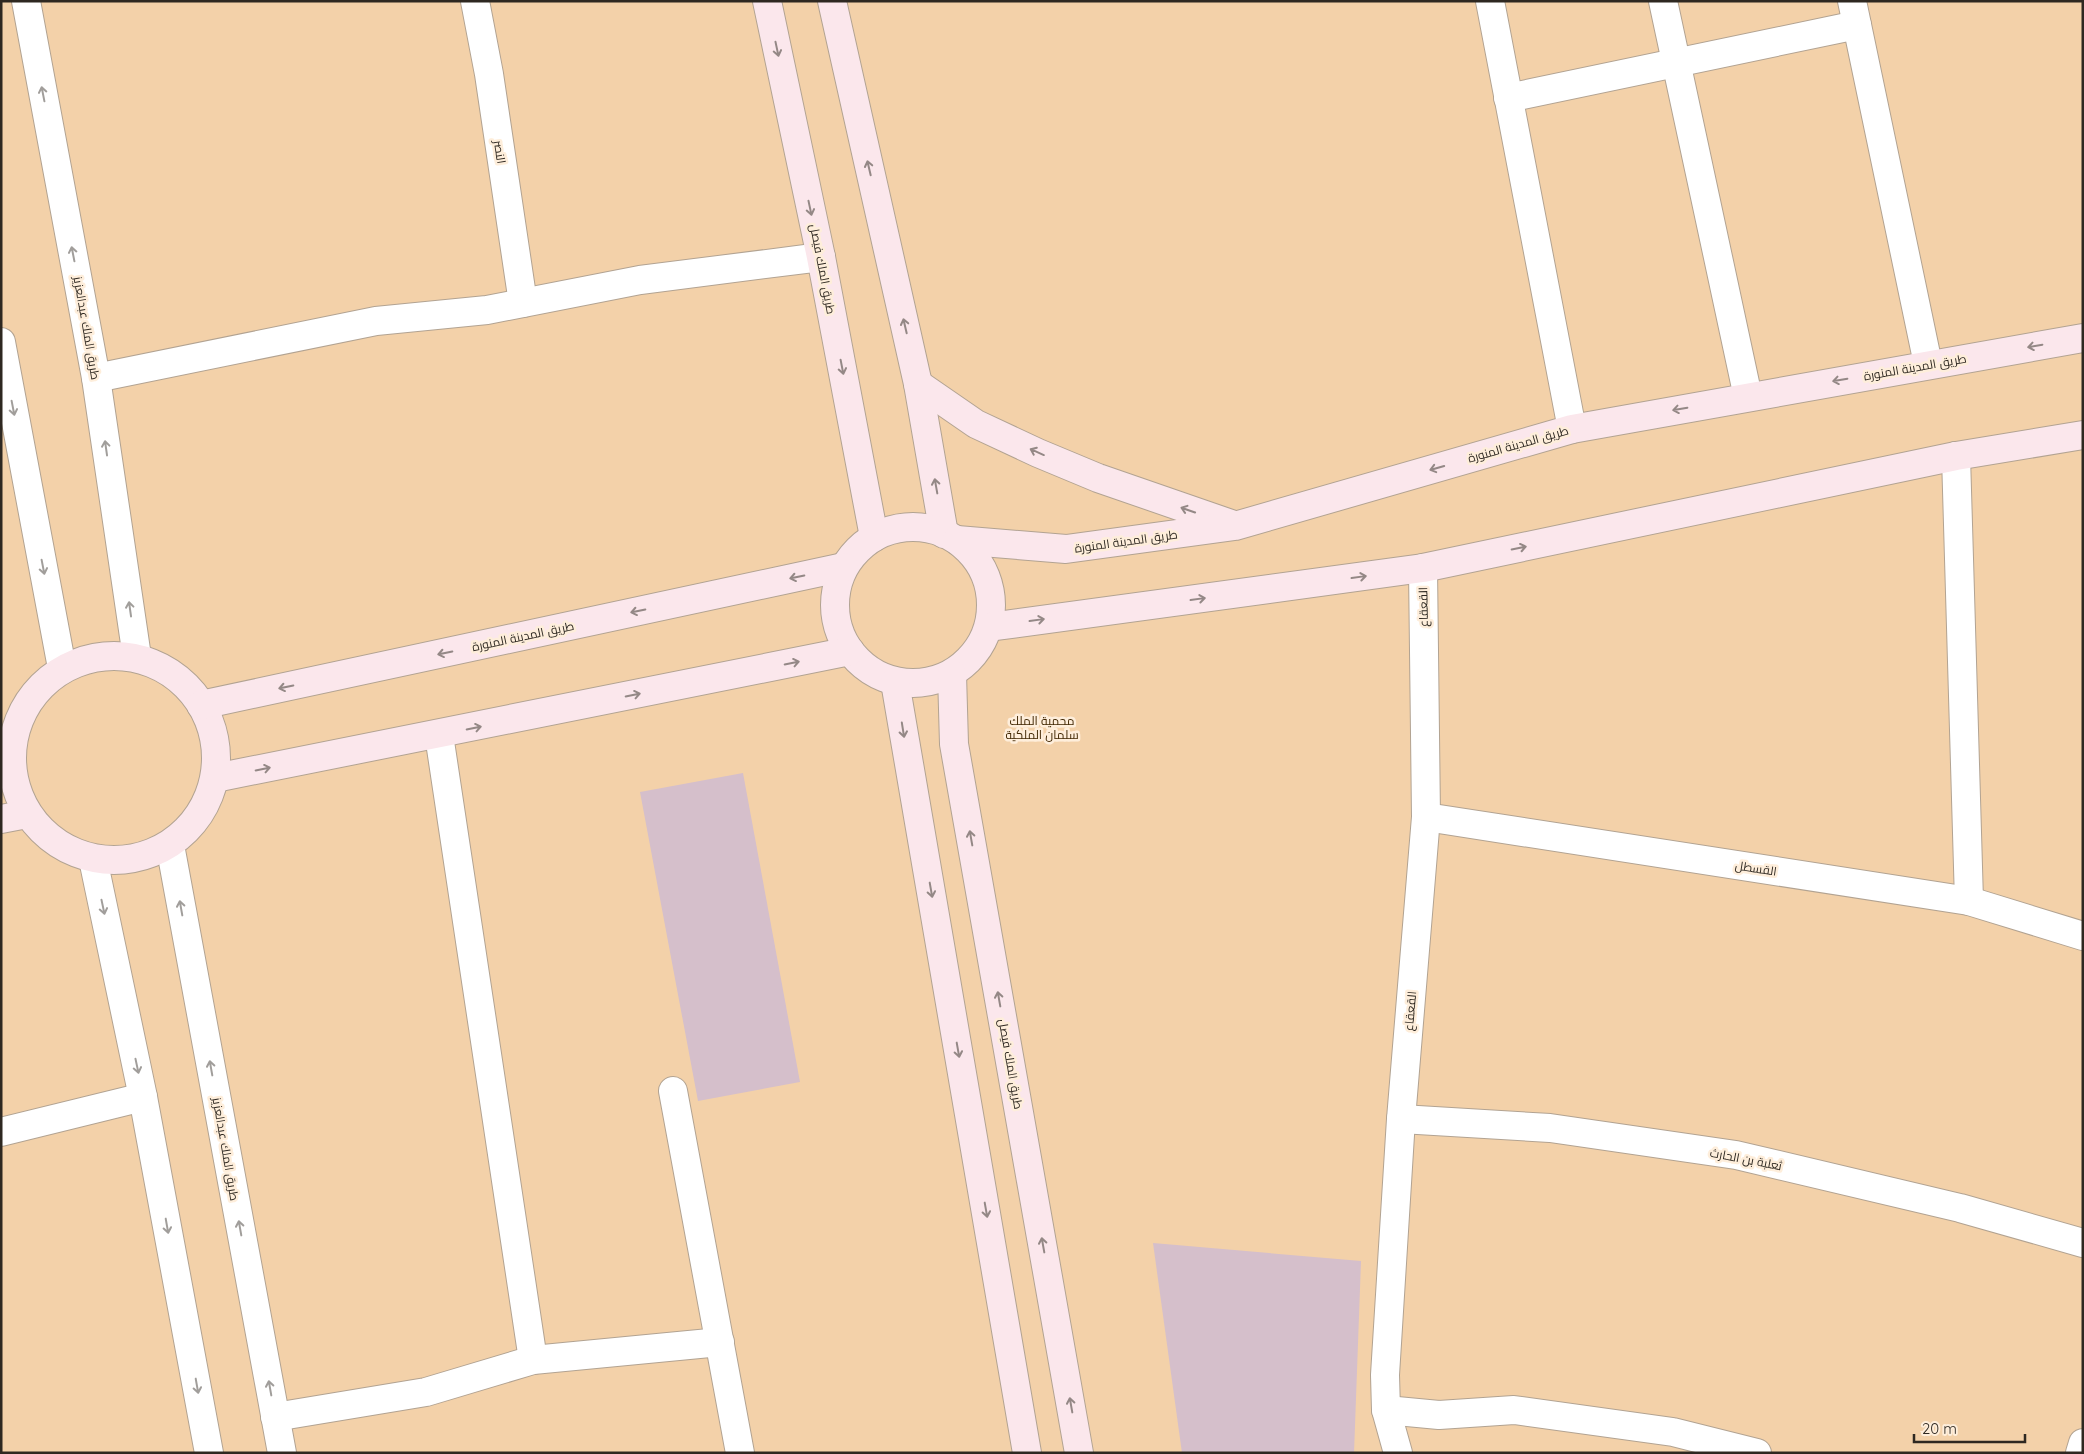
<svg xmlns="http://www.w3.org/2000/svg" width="2084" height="1454" viewBox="0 0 2084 1454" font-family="Quicksand,Cairo,sans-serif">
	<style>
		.green { fill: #f3d1a9 }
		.building { fill: #d5bfcb }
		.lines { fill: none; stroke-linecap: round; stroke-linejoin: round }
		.minor-casing { stroke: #b2a392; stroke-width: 30 }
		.tertiary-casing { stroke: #b2a392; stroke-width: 30 }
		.secondary-casing { stroke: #b2a392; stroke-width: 30 }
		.minor { stroke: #fff; stroke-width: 28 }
		.tertiary { stroke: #fff; stroke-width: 28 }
		.secondary { stroke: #fbe7ec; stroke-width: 28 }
		.oneway { stroke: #948886 }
		.oneway2 { stroke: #a19e9b }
		.labels { text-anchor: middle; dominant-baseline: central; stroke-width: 5; stroke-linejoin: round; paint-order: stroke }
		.street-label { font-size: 12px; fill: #2e2821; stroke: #feeedb }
		.park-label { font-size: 12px; fill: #3f2500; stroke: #feeedb }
	</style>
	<rect width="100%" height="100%" fill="#feeedb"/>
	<rect class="green" x="1" y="1" width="2082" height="1452"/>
	<g class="building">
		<path d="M743,773L800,1082L698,1101L640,792Z"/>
		<path d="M1153,1243L1361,1261L1354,1453H1182Z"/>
	</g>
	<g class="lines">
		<defs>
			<g id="minor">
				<path d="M475,1L489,74L523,303"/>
				<path d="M1490,1L1572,429"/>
				<path d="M1663,1L1748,397"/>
				<path d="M1852,1L1928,364"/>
				<path d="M1508,98L1857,25"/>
				<path d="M96,378L376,321L487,310L640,280L821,257"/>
				<path d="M1956,456L1969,901"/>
				<path d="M439,735L533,1360"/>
				<path d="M1426,817L1969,901L2083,936"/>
				<path d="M673,1091L740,1453"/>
				<path d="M1401,1119L1550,1128L1736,1155L1960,1208L2083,1243"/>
				<path d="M1,1132L143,1097"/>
				<path d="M1386,1410L1439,1415L1514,1410L1673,1432L1757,1453"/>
				<path d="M275,1417L426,1392L533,1360L720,1342"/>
				<path d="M1398,1453L1386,1410L1385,1375L1401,1119L1426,817L1423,568"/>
				<path d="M2080,1453L2083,1443"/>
			</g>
			<g id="tertiary">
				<path d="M26,1L96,378L137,657"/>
				<path d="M1,342L62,668"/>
				<path d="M170,845L282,1453"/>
				<path d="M93,859L143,1097L209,1453"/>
			</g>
			<g id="secondary">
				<path d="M767,1L821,257L874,537"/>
				<path d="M832,1L918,384L944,534"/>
				<path d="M918,384L976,424L1038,453L1098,478L1231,524"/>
				<circle cx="913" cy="605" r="78"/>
				<path d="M957,540L1066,549L1235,526L1572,429L2083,338"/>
				<path d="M989,627L1423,568L1956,456L2083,435"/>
				<circle cx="114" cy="758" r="102"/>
				<path d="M952,674L954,744L1079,1453"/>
				<path d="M895,682L1027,1453"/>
				<path d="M201,705L844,567"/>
				<path d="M215,778L850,651"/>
				<path d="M1,819L27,814"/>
			</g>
		</defs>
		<use href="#minor" class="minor-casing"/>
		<use href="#tertiary" class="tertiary-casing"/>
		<use href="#secondary" class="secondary-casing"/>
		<use href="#minor" class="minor"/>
		<use href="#tertiary" class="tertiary"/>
		<use href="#secondary" class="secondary"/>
	</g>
	<defs><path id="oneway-shaft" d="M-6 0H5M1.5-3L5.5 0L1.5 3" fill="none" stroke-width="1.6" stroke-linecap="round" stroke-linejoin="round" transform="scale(1.25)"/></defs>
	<g class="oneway">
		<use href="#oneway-shaft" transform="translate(777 49) rotate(78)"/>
		<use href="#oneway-shaft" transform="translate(869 168) rotate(-103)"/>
		<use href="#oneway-shaft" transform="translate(810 208) rotate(78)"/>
		<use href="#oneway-shaft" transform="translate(905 326) rotate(-103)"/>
		<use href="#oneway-shaft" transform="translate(2035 346) rotate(170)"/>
		<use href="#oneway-shaft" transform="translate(842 367) rotate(79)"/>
		<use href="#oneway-shaft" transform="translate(1840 380) rotate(170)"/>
		<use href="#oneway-shaft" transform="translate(1680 409) rotate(170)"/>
		<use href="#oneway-shaft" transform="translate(1037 452) rotate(-156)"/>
		<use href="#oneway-shaft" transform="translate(1437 468) rotate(164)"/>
		<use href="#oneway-shaft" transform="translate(936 486) rotate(-100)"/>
		<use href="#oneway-shaft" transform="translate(1188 510) rotate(-161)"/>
		<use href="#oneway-shaft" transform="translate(1519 548) rotate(-12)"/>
		<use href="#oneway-shaft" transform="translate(797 577) rotate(168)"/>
		<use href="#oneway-shaft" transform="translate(1359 577) rotate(-8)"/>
		<use href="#oneway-shaft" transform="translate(1198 599) rotate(-8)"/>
		<use href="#oneway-shaft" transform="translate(638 611) rotate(168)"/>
		<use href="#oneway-shaft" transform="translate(1037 620) rotate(-8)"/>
		<use href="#oneway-shaft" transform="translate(445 653) rotate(168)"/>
		<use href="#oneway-shaft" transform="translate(792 663) rotate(-11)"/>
		<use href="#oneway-shaft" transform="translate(286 687) rotate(168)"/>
		<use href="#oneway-shaft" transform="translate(633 695) rotate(-11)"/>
		<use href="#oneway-shaft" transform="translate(474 728) rotate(-11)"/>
		<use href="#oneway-shaft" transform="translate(903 730) rotate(81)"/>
		<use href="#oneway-shaft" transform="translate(263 769) rotate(-11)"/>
		<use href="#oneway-shaft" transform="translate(971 838) rotate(-100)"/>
		<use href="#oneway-shaft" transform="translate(931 890) rotate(80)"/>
		<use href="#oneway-shaft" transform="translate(999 999) rotate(-100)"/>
		<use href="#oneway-shaft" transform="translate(958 1050) rotate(80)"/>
		<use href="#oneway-shaft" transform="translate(986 1210) rotate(80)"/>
		<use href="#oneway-shaft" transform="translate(1043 1245) rotate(-100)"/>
		<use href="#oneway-shaft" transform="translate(1071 1405) rotate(-100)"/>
	</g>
	<g class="oneway2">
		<use href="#oneway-shaft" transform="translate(43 94) rotate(-101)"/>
		<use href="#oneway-shaft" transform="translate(73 254) rotate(-101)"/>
		<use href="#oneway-shaft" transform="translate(13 408) rotate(79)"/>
		<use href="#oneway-shaft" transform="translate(106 448) rotate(-98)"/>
		<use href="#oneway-shaft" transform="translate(43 567) rotate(79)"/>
		<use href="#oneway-shaft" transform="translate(130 609) rotate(-98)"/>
		<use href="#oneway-shaft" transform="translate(103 907) rotate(78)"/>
		<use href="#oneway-shaft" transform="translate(181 908) rotate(-100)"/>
		<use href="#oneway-shaft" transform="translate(137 1066) rotate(78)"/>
		<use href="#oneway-shaft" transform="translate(211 1068) rotate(-100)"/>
		<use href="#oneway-shaft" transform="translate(167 1226) rotate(80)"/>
		<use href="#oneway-shaft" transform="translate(240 1228) rotate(-100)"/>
		<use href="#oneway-shaft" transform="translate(197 1386) rotate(80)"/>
		<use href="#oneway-shaft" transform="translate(270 1388) rotate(-100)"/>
	</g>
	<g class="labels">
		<g class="street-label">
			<text transform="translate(500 152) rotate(81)">النصر</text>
			<text transform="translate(823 269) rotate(79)">طريق الملك فيصل</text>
			<text transform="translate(87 328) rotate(80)">طريق الملك عبدالعزيز</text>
			<text transform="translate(1915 367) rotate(-10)">طريق المدينة المنورة</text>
			<text transform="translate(1518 444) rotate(-16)">طريق المدينة المنورة</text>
			<text transform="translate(1126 541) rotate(-8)">طريق المدينة المنورة</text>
			<text transform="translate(1423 607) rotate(-91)">القعقاع</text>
			<text transform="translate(523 636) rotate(-12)">طريق المدينة المنورة</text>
			<text transform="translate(1756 868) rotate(9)">القسطل</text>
			<text transform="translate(1410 1011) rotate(-85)">القعقاع</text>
			<text transform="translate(1011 1064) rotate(80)">طريق الملك فيصل</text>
			<text transform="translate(226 1149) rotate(80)">طريق الملك عبدالعزيز</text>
			<text transform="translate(1746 1159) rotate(11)">ثعلبة بن الحارث</text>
		</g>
		<g class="park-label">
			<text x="1042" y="720">محمية الملك<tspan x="1042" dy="14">سلمان الملكية</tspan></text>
		</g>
	</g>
	<rect width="2084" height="1454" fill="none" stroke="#2e2821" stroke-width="5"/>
	<path d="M1914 1434v8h111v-8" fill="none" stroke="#2e2821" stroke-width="2.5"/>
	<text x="1922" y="1434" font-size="15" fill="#2e2821" stroke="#feeedb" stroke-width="4" paint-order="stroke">20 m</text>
</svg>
